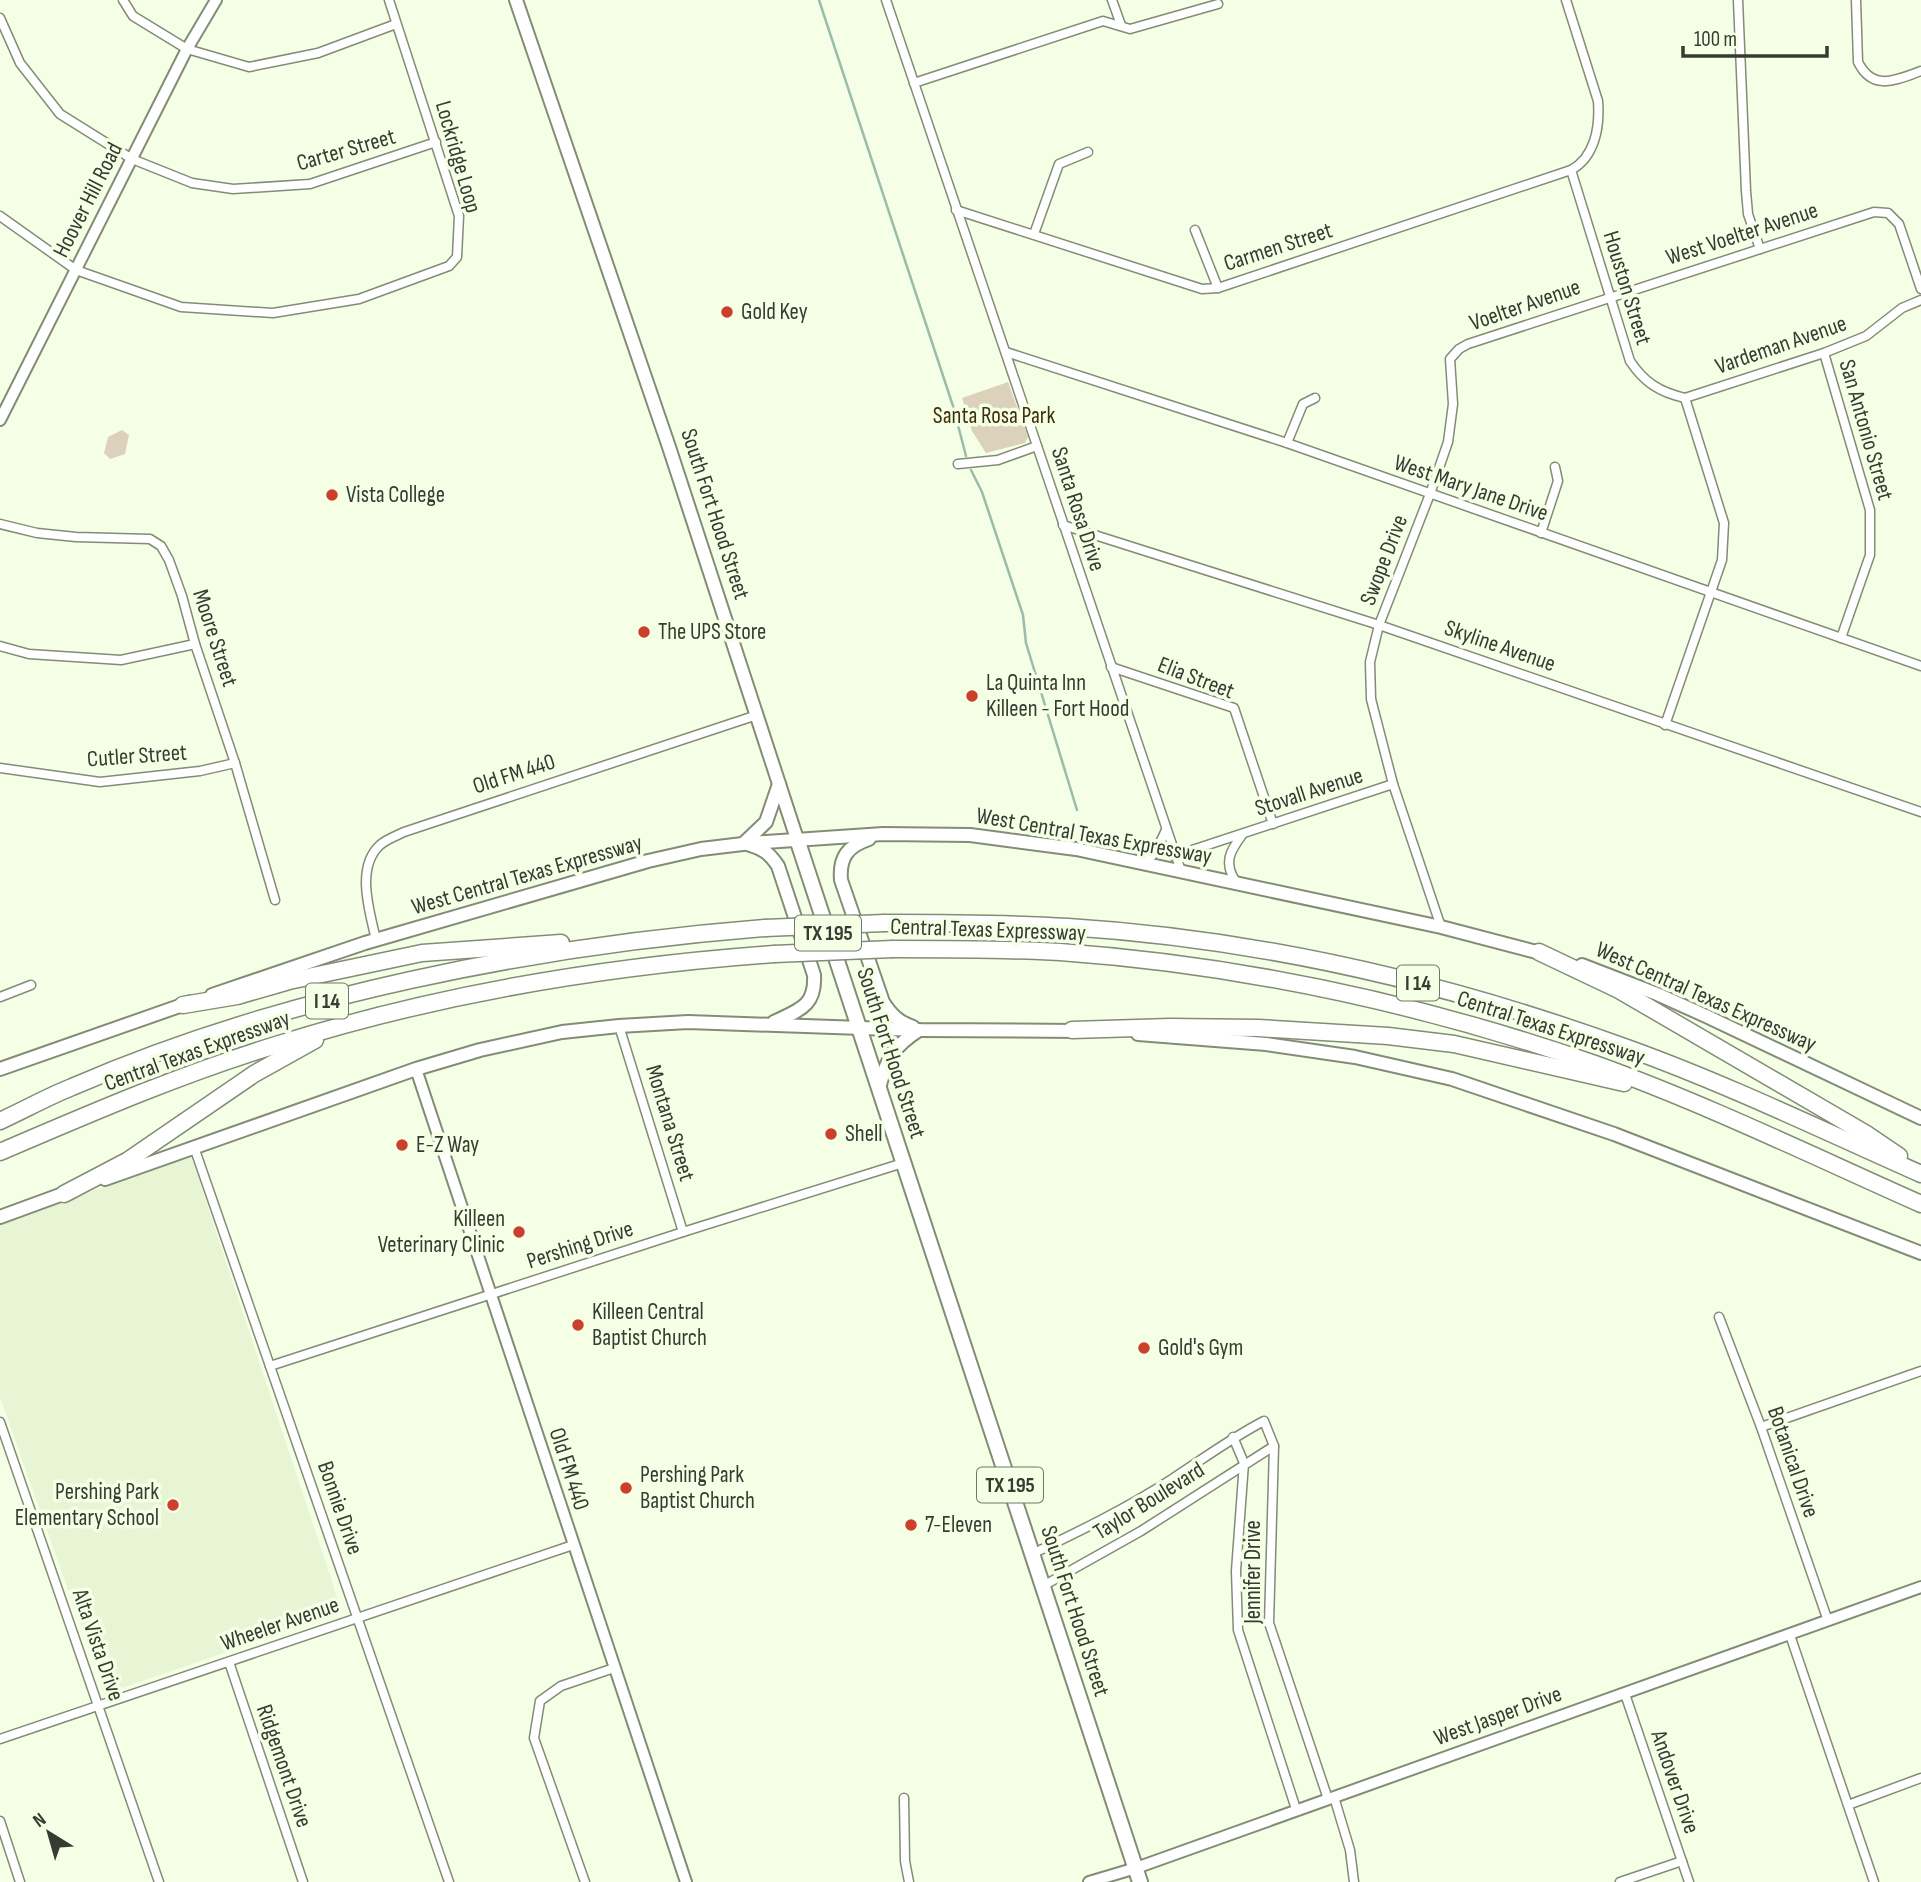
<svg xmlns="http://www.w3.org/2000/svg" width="1921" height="1882" viewBox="0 0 1921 1882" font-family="'Sofia Sans Condensed',sans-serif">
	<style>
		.built { fill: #e7f5d5 }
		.green { fill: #dcd2bb }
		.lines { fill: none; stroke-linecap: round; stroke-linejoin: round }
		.stream { stroke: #9bbbab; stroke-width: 2.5 }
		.minor-casing { stroke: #838c76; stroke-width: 11 }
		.tertiary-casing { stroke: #838c76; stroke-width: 14 }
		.secondary-casing { stroke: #838c76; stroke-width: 16 }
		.trunk-casing { stroke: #838c76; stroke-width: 18 }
		.motorway-casing { stroke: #838c76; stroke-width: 19 }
		.minor { stroke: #fff; stroke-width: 8 }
		.tertiary { stroke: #fff; stroke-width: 10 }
		.secondary { stroke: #fff; stroke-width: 12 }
		.trunk { stroke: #fff; stroke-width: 14 }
		.motorway { stroke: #fff; stroke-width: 16 }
		.motorway-bridge-casing { stroke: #838c76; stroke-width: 19; stroke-linecap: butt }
		.motorway-bridge { stroke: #fff; stroke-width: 16 }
		.poi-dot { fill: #cb3f2d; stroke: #f4ffe6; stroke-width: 2.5 }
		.labels { text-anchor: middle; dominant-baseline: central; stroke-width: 7; stroke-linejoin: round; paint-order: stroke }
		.shield { fill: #f4ffe6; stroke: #707668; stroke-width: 2 }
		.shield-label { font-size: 21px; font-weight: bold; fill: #373b32 }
		.street-label { font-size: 23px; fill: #373b32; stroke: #f4ffe6 }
		.poi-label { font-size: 23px; fill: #373b32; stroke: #f4ffe6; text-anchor: start }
		.park-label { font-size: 23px; fill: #3f300a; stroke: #f4ffe6 }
	</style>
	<rect width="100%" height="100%" fill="#f4ffe6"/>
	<path class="built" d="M191,1156L342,1612L105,1694L0,1397V1224Z"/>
	<g class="green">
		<path d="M1008,382L1028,437L1025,443L986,453L972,431L962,398Z"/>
		<path d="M122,430L129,435L125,454L110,459L104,453L108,437Z"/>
	</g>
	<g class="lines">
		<g class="stream">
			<path d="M819,0L953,406L966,456"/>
			<path d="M971,470L982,492L1023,615L1026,643L1077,810"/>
		</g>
		<defs>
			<g id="minor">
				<path d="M123,0L133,16L187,49L249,67L318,53L396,24"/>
				<path d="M886,0L1181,871"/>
				<path d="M1112,0L1121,25"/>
				<path d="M1566,0L1598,101C1600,127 1595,157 1571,170L1630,361C1644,382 1659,392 1685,398"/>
				<path d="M1738,0L1746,191L1748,214L1760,249"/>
				<path d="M1856,0L1858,62C1873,92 1896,80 1921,71"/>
				<path d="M0,18L20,63L60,114L132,159L192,183L233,189L310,184L436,142"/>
				<path d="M914,83L1103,21L1130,29L1218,4"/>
				<path d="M956,210L1202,289L1218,288L1571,170"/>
				<path d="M0,216L76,270L181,307L273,313L359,299L449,266L457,257L459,216L389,0"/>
				<path d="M1195,230L1218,288"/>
				<path d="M1034,234L1059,164L1088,152"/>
				<path d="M1006,352L1287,443L1921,666"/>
				<path d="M1824,353L1870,510V555L1841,638"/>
				<path d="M1685,398L1824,353L1866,336L1902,308L1921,300"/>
				<path d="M1287,443L1303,404L1315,398"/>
				<path d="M958,464L998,460L1037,446"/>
				<path d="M0,524L37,533L76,537L150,539L161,546L169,560L182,596L195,644L235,763L275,900"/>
				<path d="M1063,525L1379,625L1921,812"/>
				<path d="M1541,533L1558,481L1555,467"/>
				<path d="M0,646L29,654L121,660L195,644"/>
				<path d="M1111,667L1234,708L1273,824"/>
				<path d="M1665,725L1722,560L1724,523L1685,398"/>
				<path d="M0,768L100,782L200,771L235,763"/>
				<path d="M1174,856L1393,784"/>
				<path d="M1143,863C1156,856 1160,842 1166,830"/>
				<path d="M1236,882C1223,863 1230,851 1242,835"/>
				<path d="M1441,927L1393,784L1371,699L1370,662L1379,625L1430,494L1448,442L1453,404L1450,359L1459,349L1468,344L1874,212L1888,213L1899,224L1921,289"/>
				<path d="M376,940C370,912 355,868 380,845C387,839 396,836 404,832L757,715"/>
				<path d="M0,997L31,985"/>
				<path d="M619,1026L683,1232"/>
				<path d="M194,1147L449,1882"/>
				<path d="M1719,1317L1761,1427L1828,1621"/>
				<path d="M270,1366L683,1232L903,1163"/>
				<path d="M0,1422L159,1882"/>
				<path d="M1761,1427L1921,1371"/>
				<path d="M1233,1437L1244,1463L1236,1571L1238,1630L1296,1809"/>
				<path d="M1032,1554C1080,1531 1127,1508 1172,1479C1203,1459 1231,1438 1264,1421L1274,1446L1269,1623L1328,1799"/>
				<path d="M1043,1586L1141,1531L1274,1446"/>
				<path d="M1790,1635L1874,1882"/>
				<path d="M229,1662L303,1882"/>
				<path d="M1625,1694L1689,1882"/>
				<path d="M0,1739L573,1545"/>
				<path d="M1334,1797L1350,1850L1354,1882"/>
				<path d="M904,1798L905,1861L909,1882"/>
				<path d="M1848,1805L1921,1778"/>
				<path d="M0,1821L20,1882"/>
				<path d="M585,1882L534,1738L540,1701L561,1686L614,1668"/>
				<path d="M1620,1882L1682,1861"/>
			</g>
			<g id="tertiary">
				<path d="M0,420L187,49L216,0"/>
				<path d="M416,1069L686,1882"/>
				<path d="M1089,1882L1136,1868L1921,1587"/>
			</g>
			<g id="secondary">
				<path d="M516,0L669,447L797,839"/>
				<path d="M869,839C848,846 839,857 841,880L883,1002C891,1015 899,1022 913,1027"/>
				<path d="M744,843L766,822L779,784"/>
				<path d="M750,845C764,849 770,854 778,866L814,975C816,1006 799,1010 774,1022"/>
				<path d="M1582,965L1657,994L1706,1016L1921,1118"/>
				<path d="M212,995L365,943L648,861L701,849L751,843L883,834L970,835L1076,849L1441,927L1548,955"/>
				<path d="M1138,1034L1266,1044L1355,1057L1452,1079L1614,1134L1921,1253"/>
				<path d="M0,1069L191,1002"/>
				<path d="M879,1088C887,1058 893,1047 919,1030"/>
				<path d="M105,1179L416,1069L480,1050L562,1032L619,1026L688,1022L919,1030L1081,1031"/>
				<path d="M0,1217L71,1191"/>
			</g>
			<path id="trunk" d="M797,839L1140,1882"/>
			<g id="motorway">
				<path d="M884,923C946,923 1007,923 1068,927C1259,939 1448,983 1627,1048C1727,1084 1824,1131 1921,1174"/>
				<path d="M893,949C949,949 1004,949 1060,952C1242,965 1422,1004 1595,1064C1706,1104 1813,1156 1921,1204"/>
				<path d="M1539,952L1619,990L1868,1135L1899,1156"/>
				<path d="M183,1005L237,996L289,981L422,953L561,943"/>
				<path d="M1072,1030L1170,1027L1258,1028L1388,1036L1454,1044L1624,1083"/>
				<path d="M0,1121C24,1110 47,1097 72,1087C284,995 535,946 765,928"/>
				<path d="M0,1152C91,1113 181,1074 276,1045C437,994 606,966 774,954"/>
				<path d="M64,1194L127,1161L254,1074L315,1040"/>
			</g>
		</defs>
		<use href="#minor" class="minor-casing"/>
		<use href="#tertiary" class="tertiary-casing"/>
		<use href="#secondary" class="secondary-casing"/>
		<use href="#trunk" class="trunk-casing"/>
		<use href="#motorway" class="motorway-casing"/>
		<use href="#minor" class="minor"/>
		<use href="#tertiary" class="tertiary"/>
		<use href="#secondary" class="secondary"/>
		<use href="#trunk" class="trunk"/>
		<use href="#motorway" class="motorway"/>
		<defs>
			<g id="motorway-bridge">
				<path d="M765,928L884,923"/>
				<path d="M774,954L893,949"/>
			</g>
		</defs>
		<use href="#motorway-bridge" class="motorway-bridge-casing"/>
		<use href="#motorway-bridge" class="motorway-bridge"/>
	</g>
	<g class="poi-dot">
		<circle cx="727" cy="312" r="7"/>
		<circle cx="332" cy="495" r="7"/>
		<circle cx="644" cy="632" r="7"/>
		<circle cx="972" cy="696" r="7"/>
		<circle cx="831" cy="1134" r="7"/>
		<circle cx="402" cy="1145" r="7"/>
		<circle cx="519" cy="1232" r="7"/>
		<circle cx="578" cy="1325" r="7"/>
		<circle cx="1144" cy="1348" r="7"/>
		<circle cx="626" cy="1488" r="7"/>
		<circle cx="173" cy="1505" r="7"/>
		<circle cx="911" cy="1525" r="7"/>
	</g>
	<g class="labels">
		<g class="shield">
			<rect x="795" y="915.5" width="66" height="35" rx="5"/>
			<rect x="1397" y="965.5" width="42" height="35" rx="5"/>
			<rect x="306" y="983.5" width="42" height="35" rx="5"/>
			<rect x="977" y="1467.5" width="66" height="35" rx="5"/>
		</g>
		<g class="shield-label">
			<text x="828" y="933">TX 195</text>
			<text x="1418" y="983">I 14</text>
			<text x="327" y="1001">I 14</text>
			<text x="1010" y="1485">TX 195</text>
		</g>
		<g class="street-label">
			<text transform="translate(346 150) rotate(-16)">Carter Street</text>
			<text transform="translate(458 157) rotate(74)">Lockridge Loop</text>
			<text transform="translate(88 200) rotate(-63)">Hoover Hill Road</text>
			<text transform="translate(1742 234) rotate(-18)">West Voelter Avenue</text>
			<text transform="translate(1278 247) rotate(-18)">Carmen Street</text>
			<text transform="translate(1627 288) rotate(73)">Houston Street</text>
			<text transform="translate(1525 305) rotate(-19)">Voelter Avenue</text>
			<text transform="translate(1781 345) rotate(-19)">Vardeman Avenue</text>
			<text transform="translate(1866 430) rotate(74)">San Antonio Street</text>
			<text transform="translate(1471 488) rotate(19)">West Mary Jane Drive</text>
			<text transform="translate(1078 509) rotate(72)">Santa Rosa Drive</text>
			<text transform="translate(715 514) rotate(72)">South Fort Hood Street</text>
			<text transform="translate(1384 560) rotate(-69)">Swope Drive</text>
			<text transform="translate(215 638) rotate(72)">Moore Street</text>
			<text transform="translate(1500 646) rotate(19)">Skyline Avenue</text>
			<text transform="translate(1196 678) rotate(21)">Elia Street</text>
			<text transform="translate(137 756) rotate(-4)">Cutler Street</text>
			<text transform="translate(514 774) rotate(-18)">Old FM 440</text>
			<text transform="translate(1309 792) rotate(-18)">Stovall Avenue</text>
			<text transform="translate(1094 836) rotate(10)">West Central Texas Expressway</text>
			<text transform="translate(527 875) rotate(-16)">West Central Texas Expressway</text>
			<text transform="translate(988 930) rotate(2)">Central Texas Expressway</text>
			<text transform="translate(1706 997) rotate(24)">West Central Texas Expressway</text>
			<text transform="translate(1551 1028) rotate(18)">Central Texas Expressway</text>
			<text transform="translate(197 1051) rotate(-20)">Central Texas Expressway</text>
			<text transform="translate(891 1053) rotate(72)">South Fort Hood Street</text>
			<text transform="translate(670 1123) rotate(73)">Montana Street</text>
			<text transform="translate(580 1245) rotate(-18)">Pershing Drive</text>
			<text transform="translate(1793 1462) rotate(71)">Botanical Drive</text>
			<text transform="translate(569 1469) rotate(72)">Old FM 440</text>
			<text transform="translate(1149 1501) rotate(-32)">Taylor Boulevard</text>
			<text transform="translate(340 1508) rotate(71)">Bonnie Drive</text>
			<text transform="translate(1253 1572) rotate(-90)">Jennifer Drive</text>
			<text transform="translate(1075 1611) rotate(72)">South Fort Hood Street</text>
			<text transform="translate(280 1624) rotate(-19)">Wheeler Avenue</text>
			<text transform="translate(98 1645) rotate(71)">Alta Vista Drive</text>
			<text transform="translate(1498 1716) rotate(-20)">West Jasper Drive</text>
			<text transform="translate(284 1766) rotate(71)">Ridgemont Drive</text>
			<text transform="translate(1675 1782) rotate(71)">Andover Drive</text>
		</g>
		<g class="poi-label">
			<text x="741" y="312">Gold Key</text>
			<text x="346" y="495">Vista College</text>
			<text x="658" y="632">The UPS Store</text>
			<text x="986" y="683">La Quinta Inn<tspan x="986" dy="26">Killeen - Fort Hood</tspan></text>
			<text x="845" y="1134">Shell</text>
			<text x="416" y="1145">E-Z Way</text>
			<text x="505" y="1219" text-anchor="end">Killeen<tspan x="505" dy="26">Veterinary Clinic</tspan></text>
			<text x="592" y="1312">Killeen Central<tspan x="592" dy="26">Baptist Church</tspan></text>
			<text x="1158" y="1348">Gold's Gym</text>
			<text x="640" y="1475">Pershing Park<tspan x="640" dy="26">Baptist Church</tspan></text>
			<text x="159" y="1492" text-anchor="end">Pershing Park<tspan x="159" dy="26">Elementary School</tspan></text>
			<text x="925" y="1525">7-Eleven</text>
		</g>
		<g class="park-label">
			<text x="994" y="416">Santa Rosa Park</text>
		</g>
	</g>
	<g transform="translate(49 1833) rotate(323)" stroke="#f4ffe6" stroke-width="5" paint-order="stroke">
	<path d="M0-5L12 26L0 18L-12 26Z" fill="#373b32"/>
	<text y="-10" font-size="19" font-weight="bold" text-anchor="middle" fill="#373b32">N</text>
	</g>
	<path d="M1683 46v10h144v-10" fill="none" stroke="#373b32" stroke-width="3.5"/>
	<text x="1694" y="46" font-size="21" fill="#373b32" stroke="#f4ffe6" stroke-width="5" paint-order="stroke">100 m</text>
</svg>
